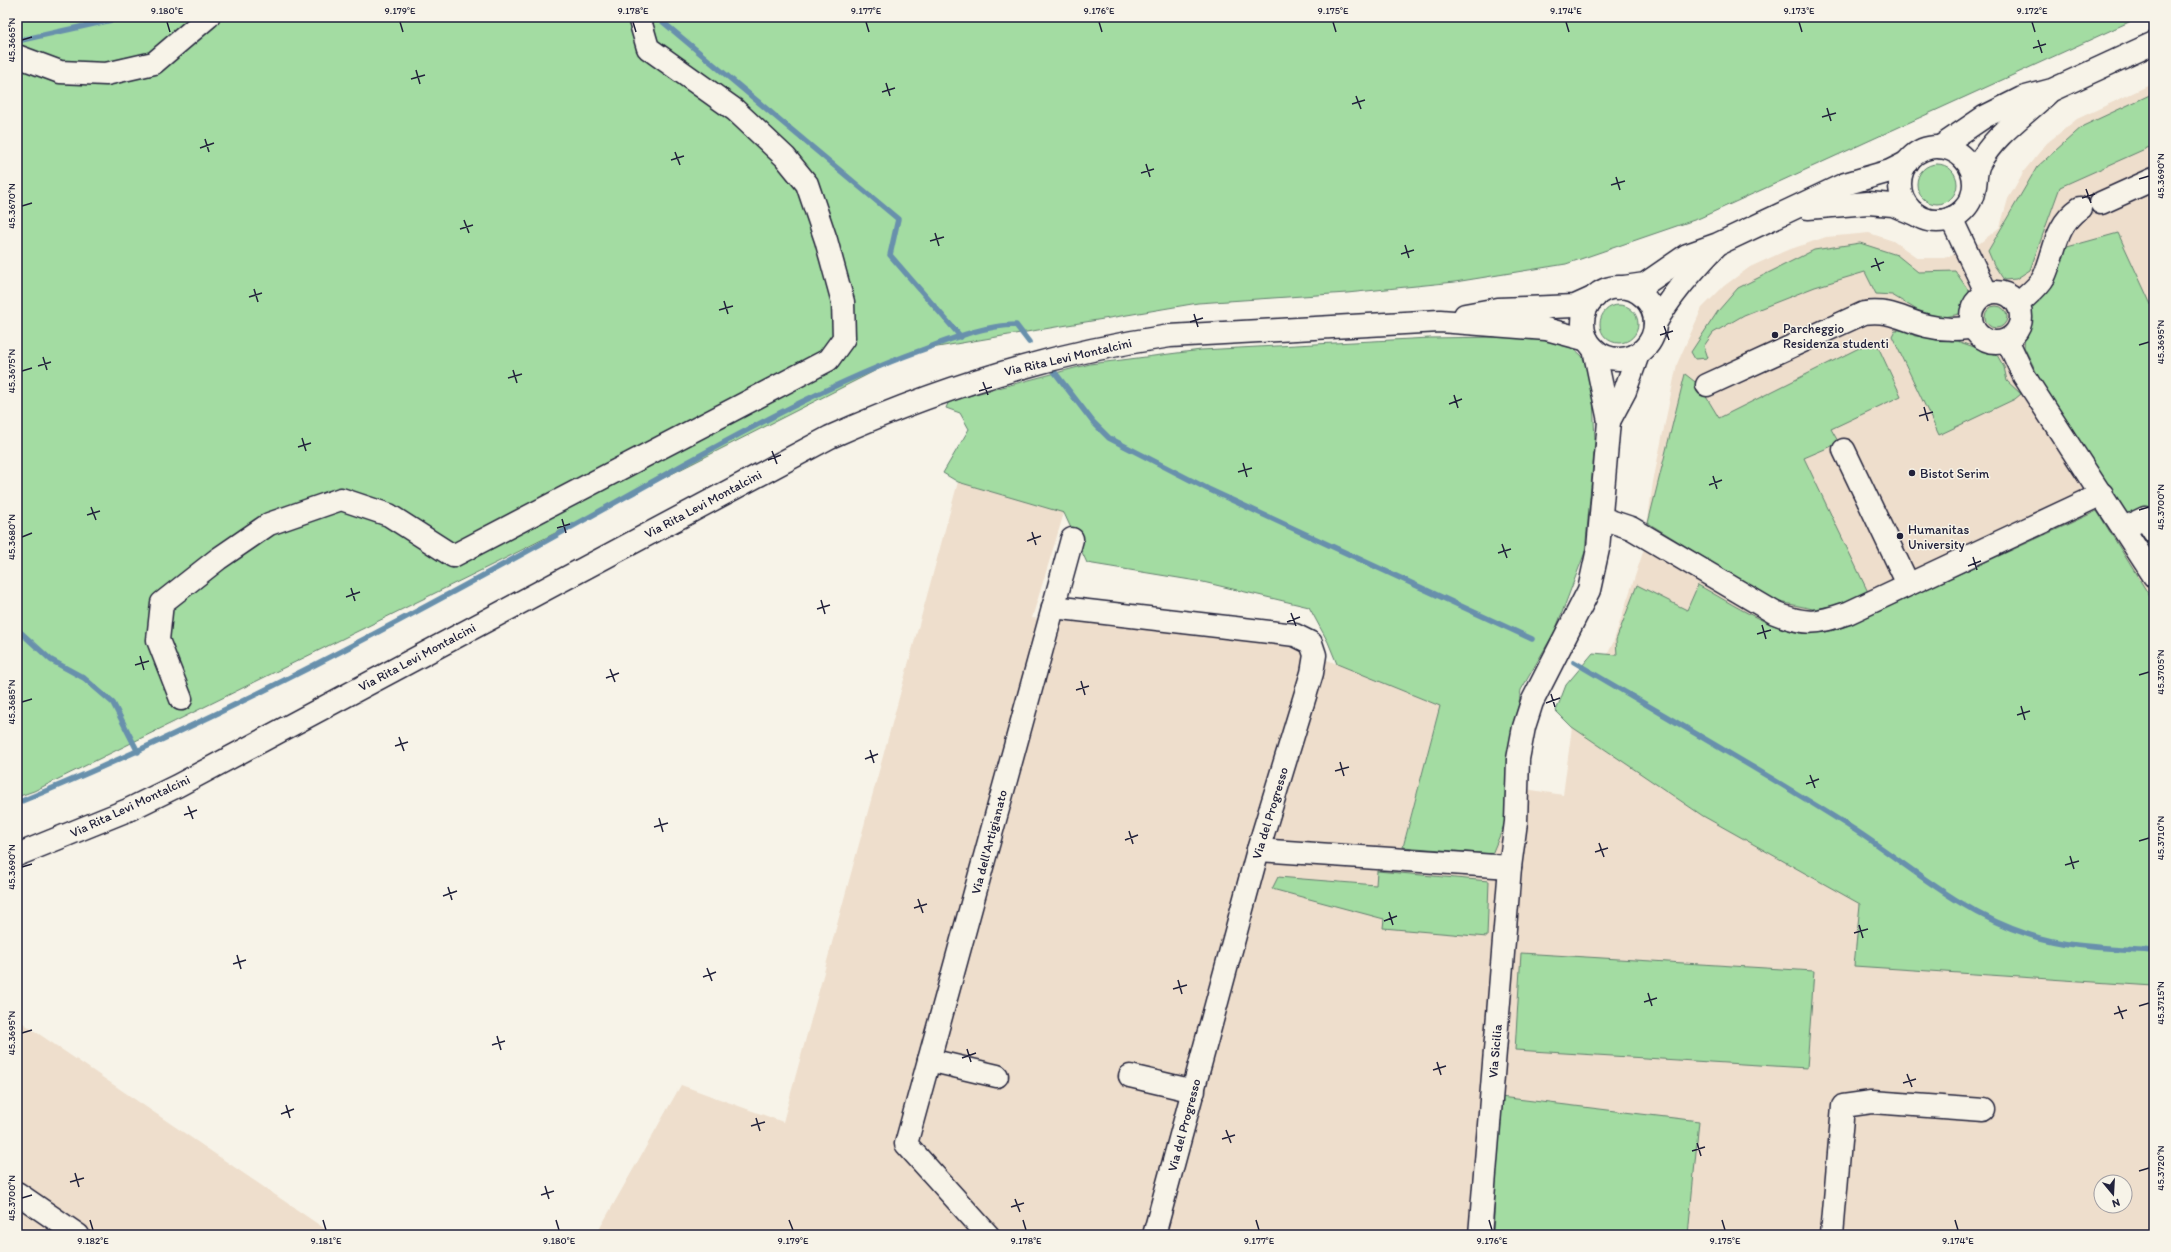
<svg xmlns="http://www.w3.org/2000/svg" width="2171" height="1252" viewBox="0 0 2171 1252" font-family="Itim,sans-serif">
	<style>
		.built { fill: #eedecc; fill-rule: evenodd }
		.green { fill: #a3dca2; stroke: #627f6e }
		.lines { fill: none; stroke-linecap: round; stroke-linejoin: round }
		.stream { stroke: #6890ac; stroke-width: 5.5 }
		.minor-casing { stroke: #22223b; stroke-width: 25 }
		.minor { stroke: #f7f3e8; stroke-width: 22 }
		.ticks { fill: none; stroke: #22223b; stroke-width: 1.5 }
		.poi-dot { fill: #22223b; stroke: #f7f3e8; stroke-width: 1.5 }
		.labels { text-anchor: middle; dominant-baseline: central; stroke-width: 3; stroke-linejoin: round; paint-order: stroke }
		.poi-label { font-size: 13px; fill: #22223b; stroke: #f7f3e8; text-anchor: start }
		.street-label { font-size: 13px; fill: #22223b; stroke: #f7f3e8 }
		.neatline { fill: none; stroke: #22223b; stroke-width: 1.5 }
		.ticks-label { font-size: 10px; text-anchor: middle; fill: #22223b }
	</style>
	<rect width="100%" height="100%" fill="#f7f3e8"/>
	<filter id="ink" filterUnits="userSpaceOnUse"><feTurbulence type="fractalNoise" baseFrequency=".025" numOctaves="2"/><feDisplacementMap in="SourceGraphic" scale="8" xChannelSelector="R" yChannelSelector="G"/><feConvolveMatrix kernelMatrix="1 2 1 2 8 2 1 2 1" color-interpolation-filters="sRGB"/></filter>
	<g filter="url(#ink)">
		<g class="built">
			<path d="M2154,83V1235H596L681,1085L783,1122L958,482L1064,513L1032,618L1292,641L1315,655L1440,706L1403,846L1507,786L1563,795L1572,727L1613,643L1644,549L1653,482L1677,364L1702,308L1724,286L1750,267L1785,251L1826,237L1869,233L1893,241L1918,258H1945L1980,243L2000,227L2008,199L2024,171L2047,143L2077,119ZM2101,1182H2125V1206H2101Z"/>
			<path d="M17,1019L334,1235H17Z"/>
		</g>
		<g class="green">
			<path d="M17,17H2140L1700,218L1566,264L1455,282L1347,293L1198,303L914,351L502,560L34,791L17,797Z"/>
			<path d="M2154,93V145L2060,187L2030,270L2016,279L2004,280L1994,265L1988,251L2037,167L2083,126Z"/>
			<circle cx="1937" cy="184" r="20"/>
			<path d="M2118,233L2154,311V557L2056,412L2024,347L2027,311L2055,283L2060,249Z"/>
			<path d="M1860,243L1897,255L1918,272L1955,271L1971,294L1965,310L1959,314L1941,318L1917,310L1892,295L1876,294L1865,272L1815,287L1744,315L1713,333L1704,346L1708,358L1695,359L1691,352L1718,311L1738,288L1814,250Z"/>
			<circle cx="1619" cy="324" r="19"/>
			<circle cx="1996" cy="317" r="11"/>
			<path d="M1895,330H1904L1915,336L1957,341L1997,355L2004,367L2007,381L2021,394L2015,399L1939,435L1892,336Z"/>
			<path d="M1505,337L1549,338L1567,342L1582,356L1590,375L1593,398L1595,441L1585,552L1555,631L1521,690L1512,746L1505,823L1492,854L1403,847L1440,706L1337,664L1328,642L1309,607L1203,582L1087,563L1064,513L958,482L943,473L969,429L960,413L946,408L949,401L1090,364L1201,350L1430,338Z"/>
			<path d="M1875,340L1901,396L1831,429L1839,443L1804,458L1868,592L1842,605L1813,609L1775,601L1648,523L1685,374L1699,385L1719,418Z"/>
			<path d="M2097,511L2154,603V986L1854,966L1860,904L1703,816L1572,727L1556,711L1566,685L1593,653L1617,655L1616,640L1637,585L1687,610L1698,585C1730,602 1782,639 1819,633C1828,632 1837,629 1846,626Z"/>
			<path d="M1377,871L1489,881L1487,937L1383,928L1384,919L1272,889L1278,877L1376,885Z"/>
			<path d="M1521,953L1814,971L1807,1068L1515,1050Z"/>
			<path d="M1500,1097L1699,1121L1688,1235H1493Z"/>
		</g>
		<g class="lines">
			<g class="stream">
				<path d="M657,17L898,219L890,255L961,337"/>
				<path d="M17,41L125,17"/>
				<path d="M1053,370L1093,422L1109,438L1208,489L1532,639"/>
				<path d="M17,629L51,660L84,678L113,703L138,752"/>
				<path d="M1574,662C1668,718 1763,771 1855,830C1910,866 1963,914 2027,934C2067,948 2112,948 2154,951"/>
				<path d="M17,803C181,736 338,655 493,570C558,535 623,498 688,462C763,421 839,380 919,351C949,340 984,325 1016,325L1029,342"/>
			</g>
			<defs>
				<g id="minor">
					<path d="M17,56L60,72L106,74L154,63L208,17"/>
					<path d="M1940,147L1984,117L2022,98L2052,90L2154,43"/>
					<circle cx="1937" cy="184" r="37"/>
					<path d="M1975,186C1976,179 1976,170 1979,164C1994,135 2025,115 2048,93"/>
					<path d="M2101,203L2154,179"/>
					<path d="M1808,208L1868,203L1893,205L1917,215"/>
					<path d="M1951,218L1987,294"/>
					<circle cx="1619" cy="323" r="36"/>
					<path d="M1617,288L1645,284L1687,255L1718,244L1845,184L1890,171L1908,162"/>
					<circle cx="1996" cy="317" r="25"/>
					<path d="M2018,304C2026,296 2039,287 2044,277C2056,251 2054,226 2080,208"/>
					<path d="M1465,315L1498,309L1575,306L1595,297"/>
					<path d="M1655,324C1671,294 1693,271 1716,246"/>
					<path d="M2007,340L2024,376L2154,576"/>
					<path d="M1707,385L1864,313C1890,309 1903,320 1927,326C1943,330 1957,329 1973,328"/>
					<path d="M1609,421L1625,391L1638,354"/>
					<path d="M1844,450L1908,584"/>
					<path d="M1601,518L1631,528L1775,613C1807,626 1817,623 1848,613L2102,494"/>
					<path d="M2124,528L2145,518L2154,532"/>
					<path d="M1053,607L1295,635L1311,643L1315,655L1312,673L1258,850L1154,1235"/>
					<path d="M181,699L158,640L162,603L218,559L269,524L341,499L389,515L453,556L828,360L844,338L843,302L826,240L807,184L785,157L735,110L648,48L639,17"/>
					<path d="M1258,850L1510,867"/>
					<path d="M17,855L128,810L177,786L830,437C940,388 1051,353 1170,336L1440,321L1546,329L1587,340"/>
					<path d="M929,1060L997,1076"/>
					<path d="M1130,1076L1194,1091"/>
					<path d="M17,1193L78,1235"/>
					<path d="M988,1235L906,1144L1072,539"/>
					<path d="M1480,1235L1510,867L1516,822L1518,759L1524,727L1532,702L1589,590L1598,549L1609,421L1594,349"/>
					<path d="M1832,1235L1843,1106L1872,1102L1984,1110"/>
				</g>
			</defs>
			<use href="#minor" class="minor-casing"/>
			<use href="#minor" class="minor"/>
		</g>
	</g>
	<path class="ticks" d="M167,22L170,32M400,22L403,32M633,22L636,32M866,22L869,32M1099,22L1102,32M1333,22L1336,32M1566,22L1569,32M1799,22L1802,32M2032,22L2035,32M22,40L32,37M2038,40L2042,53M2033,48L2046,44M416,70L420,84M411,79L425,75M886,83L890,96M882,92L895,88M1356,96L1361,109M1352,104L1365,100M1827,108L1831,121M1822,117L1836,113M205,139L209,152M200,148L214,143M675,152L680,165M671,160L684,156M1146,164L1150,177M1141,173L1154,169M1616,177L1620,190M2139,179L2149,176M1611,185L1625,181M2086,189L2091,203M2082,198L2095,194M22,206L32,203M464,220L469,233M460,229L473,225M935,233L939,246M930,241L944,237M1405,245L1409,258M1401,254L1414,250M1875,258L1880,271M1871,267L1884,262M254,289L258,302M249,297L262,293M724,301L728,314M719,310L733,306M1194,314L1198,327M1190,322L1203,318M1664,326L1669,340M1660,335L1673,331M2139,345L2149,342M43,357L47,370M38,366L51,362M513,370L517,383M22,371L32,368M508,378L522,374M983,382L988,395M979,391L992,387M1454,395L1458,408M1449,404L1462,399M1924,407L1928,421M1919,416L1933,412M302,438L306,451M298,447L311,443M772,451L777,464M768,460L781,455M1243,463L1247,477M1238,472L1252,468M1713,476L1717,489M1709,485L1722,480M91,507L96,520M2139,510L2149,507M87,515L100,511M562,519L566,533M557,528L570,524M1032,532L1036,545M22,537L32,533M1027,541L1041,536M1502,544L1507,558M1498,553L1511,549M1973,557L1977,570M1968,566L1981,561M351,588L355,601M346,597L360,592M821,600L825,614M817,609L830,605M1291,613L1296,626M1287,622L1300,617M1762,625L1766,639M1757,634L1771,630M140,656L144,670M135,665L149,661M610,669L615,682M2139,675L2149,672M606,678L619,673M1081,681L1085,695M1076,690L1089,686M1551,694L1555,707M22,702L32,699M1546,703L1560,698M2021,706L2025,720M2017,715L2030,711M399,737L404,751M395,746L408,742M870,750L874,763M865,759L878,754M1340,762L1344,776M1335,771L1349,767M1810,775L1815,788M1806,784L1819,779M188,806L193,819M184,815L197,810M659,818L663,832M654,827L668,823M1129,831L1133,844M1125,840L1138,835M2139,841L2149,838M1599,843L1604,857M1595,852L1608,848M2070,856L2074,869M2065,865L2079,861M22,867L32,864M448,887L452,900M443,896L457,891M918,899L923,913M914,908L927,904M1389,912L1393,925M1384,921L1397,916M1859,925L1863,938M1854,933L1868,929M237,955L241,969M233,964L246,960M707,968L712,981M703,977L716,972M1178,980L1182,994M1173,989L1187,985M1648,993L1652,1006M1644,1002L1657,998M2118,1006L2123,1019M2139,1006L2149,1003M2114,1014L2127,1010M22,1033L32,1030M497,1036L501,1050M492,1045L505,1041M967,1049L971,1062M962,1058L976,1053M1437,1062L1441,1075M1433,1070L1446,1066M1907,1074L1912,1087M1903,1083L1916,1079M286,1105L290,1118M281,1114L294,1109M756,1118L760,1131M751,1126L765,1122M1226,1130L1231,1143M1222,1139L1235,1135M1697,1143L1701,1156M1692,1151L1705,1147M2139,1171L2149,1168M75,1173L79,1187M70,1182L84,1178M545,1186L549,1199M541,1195L554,1191M22,1198L32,1195M1015,1199L1020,1212M1011,1207L1024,1203M90,1220L93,1230M323,1220L326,1230M556,1220L559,1230M789,1220L793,1230M1023,1220L1026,1230M1256,1220L1259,1230M1489,1220L1492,1230M1722,1220L1725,1230M1955,1220L1958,1230"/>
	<g class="poi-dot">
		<circle cx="1775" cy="335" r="4"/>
		<circle cx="1912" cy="473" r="4"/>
		<circle cx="1900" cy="536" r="4"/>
	</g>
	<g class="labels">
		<g class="poi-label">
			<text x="1783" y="328">Parcheggio<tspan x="1783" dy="15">Residenza studenti</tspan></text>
			<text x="1920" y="473">Bistot Serim</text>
			<text x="1908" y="529">Humanitas<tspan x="1908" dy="15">University</tspan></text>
		</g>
		<g class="street-label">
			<text transform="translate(1068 357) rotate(-13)">Via Rita Levi Montalcini</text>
			<text transform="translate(703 504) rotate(-28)">Via Rita Levi Montalcini</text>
			<text transform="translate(417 657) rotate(-28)">Via Rita Levi Montalcini</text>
			<text transform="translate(130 806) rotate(-25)">Via Rita Levi Montalcini</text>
			<text transform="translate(1270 813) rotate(-73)">Via del Progresso</text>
			<text transform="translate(989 842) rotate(-75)">Via dell'Artigianato</text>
			<text transform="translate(1495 1051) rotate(-85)">Via Sicilia</text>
			<text transform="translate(1184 1125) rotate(-75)">Via del Progresso</text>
		</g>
	</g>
	<rect width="2171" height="1252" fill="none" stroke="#f7f3e8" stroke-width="44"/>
	<g transform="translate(2113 1194) rotate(162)"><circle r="19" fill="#f7f3e8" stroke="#a29fa3"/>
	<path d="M0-3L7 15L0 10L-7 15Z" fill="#22223b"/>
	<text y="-6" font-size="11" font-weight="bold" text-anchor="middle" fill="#22223b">N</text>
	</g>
	<rect x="22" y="22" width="2127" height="1208" class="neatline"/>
	<g class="ticks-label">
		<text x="167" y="14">9.180°E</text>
		<text x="400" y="14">9.179°E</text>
		<text x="633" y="14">9.178°E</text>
		<text x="866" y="14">9.177°E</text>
		<text x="1099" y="14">9.176°E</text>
		<text x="1333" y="14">9.175°E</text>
		<text x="1566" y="14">9.174°E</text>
		<text x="1799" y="14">9.173°E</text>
		<text x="2032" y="14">9.172°E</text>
		<text transform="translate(11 40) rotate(-90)" y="4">45.3665°N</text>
		<text transform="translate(2160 176) rotate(-90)" y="4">45.3690°N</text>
		<text transform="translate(11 206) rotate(-90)" y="4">45.3670°N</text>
		<text transform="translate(2160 342) rotate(-90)" y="4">45.3695°N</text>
		<text transform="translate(11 371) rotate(-90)" y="4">45.3675°N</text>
		<text transform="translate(2160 507) rotate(-90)" y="4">45.3700°N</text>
		<text transform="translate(11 537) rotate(-90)" y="4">45.3680°N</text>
		<text transform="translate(2160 672) rotate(-90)" y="4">45.3705°N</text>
		<text transform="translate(11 702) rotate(-90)" y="4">45.3685°N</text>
		<text transform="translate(2160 838) rotate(-90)" y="4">45.3710°N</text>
		<text transform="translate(11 867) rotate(-90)" y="4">45.3690°N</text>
		<text transform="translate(2160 1003) rotate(-90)" y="4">45.3715°N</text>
		<text transform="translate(11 1033) rotate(-90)" y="4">45.3695°N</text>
		<text transform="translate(2160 1168) rotate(-90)" y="4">45.3720°N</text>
		<text transform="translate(11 1198) rotate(-90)" y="4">45.3700°N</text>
		<text x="93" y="1244">9.182°E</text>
		<text x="326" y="1244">9.181°E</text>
		<text x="559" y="1244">9.180°E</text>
		<text x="793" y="1244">9.179°E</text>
		<text x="1026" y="1244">9.178°E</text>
		<text x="1259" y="1244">9.177°E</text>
		<text x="1492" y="1244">9.176°E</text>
		<text x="1725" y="1244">9.175°E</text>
		<text x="1958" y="1244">9.174°E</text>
	</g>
</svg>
